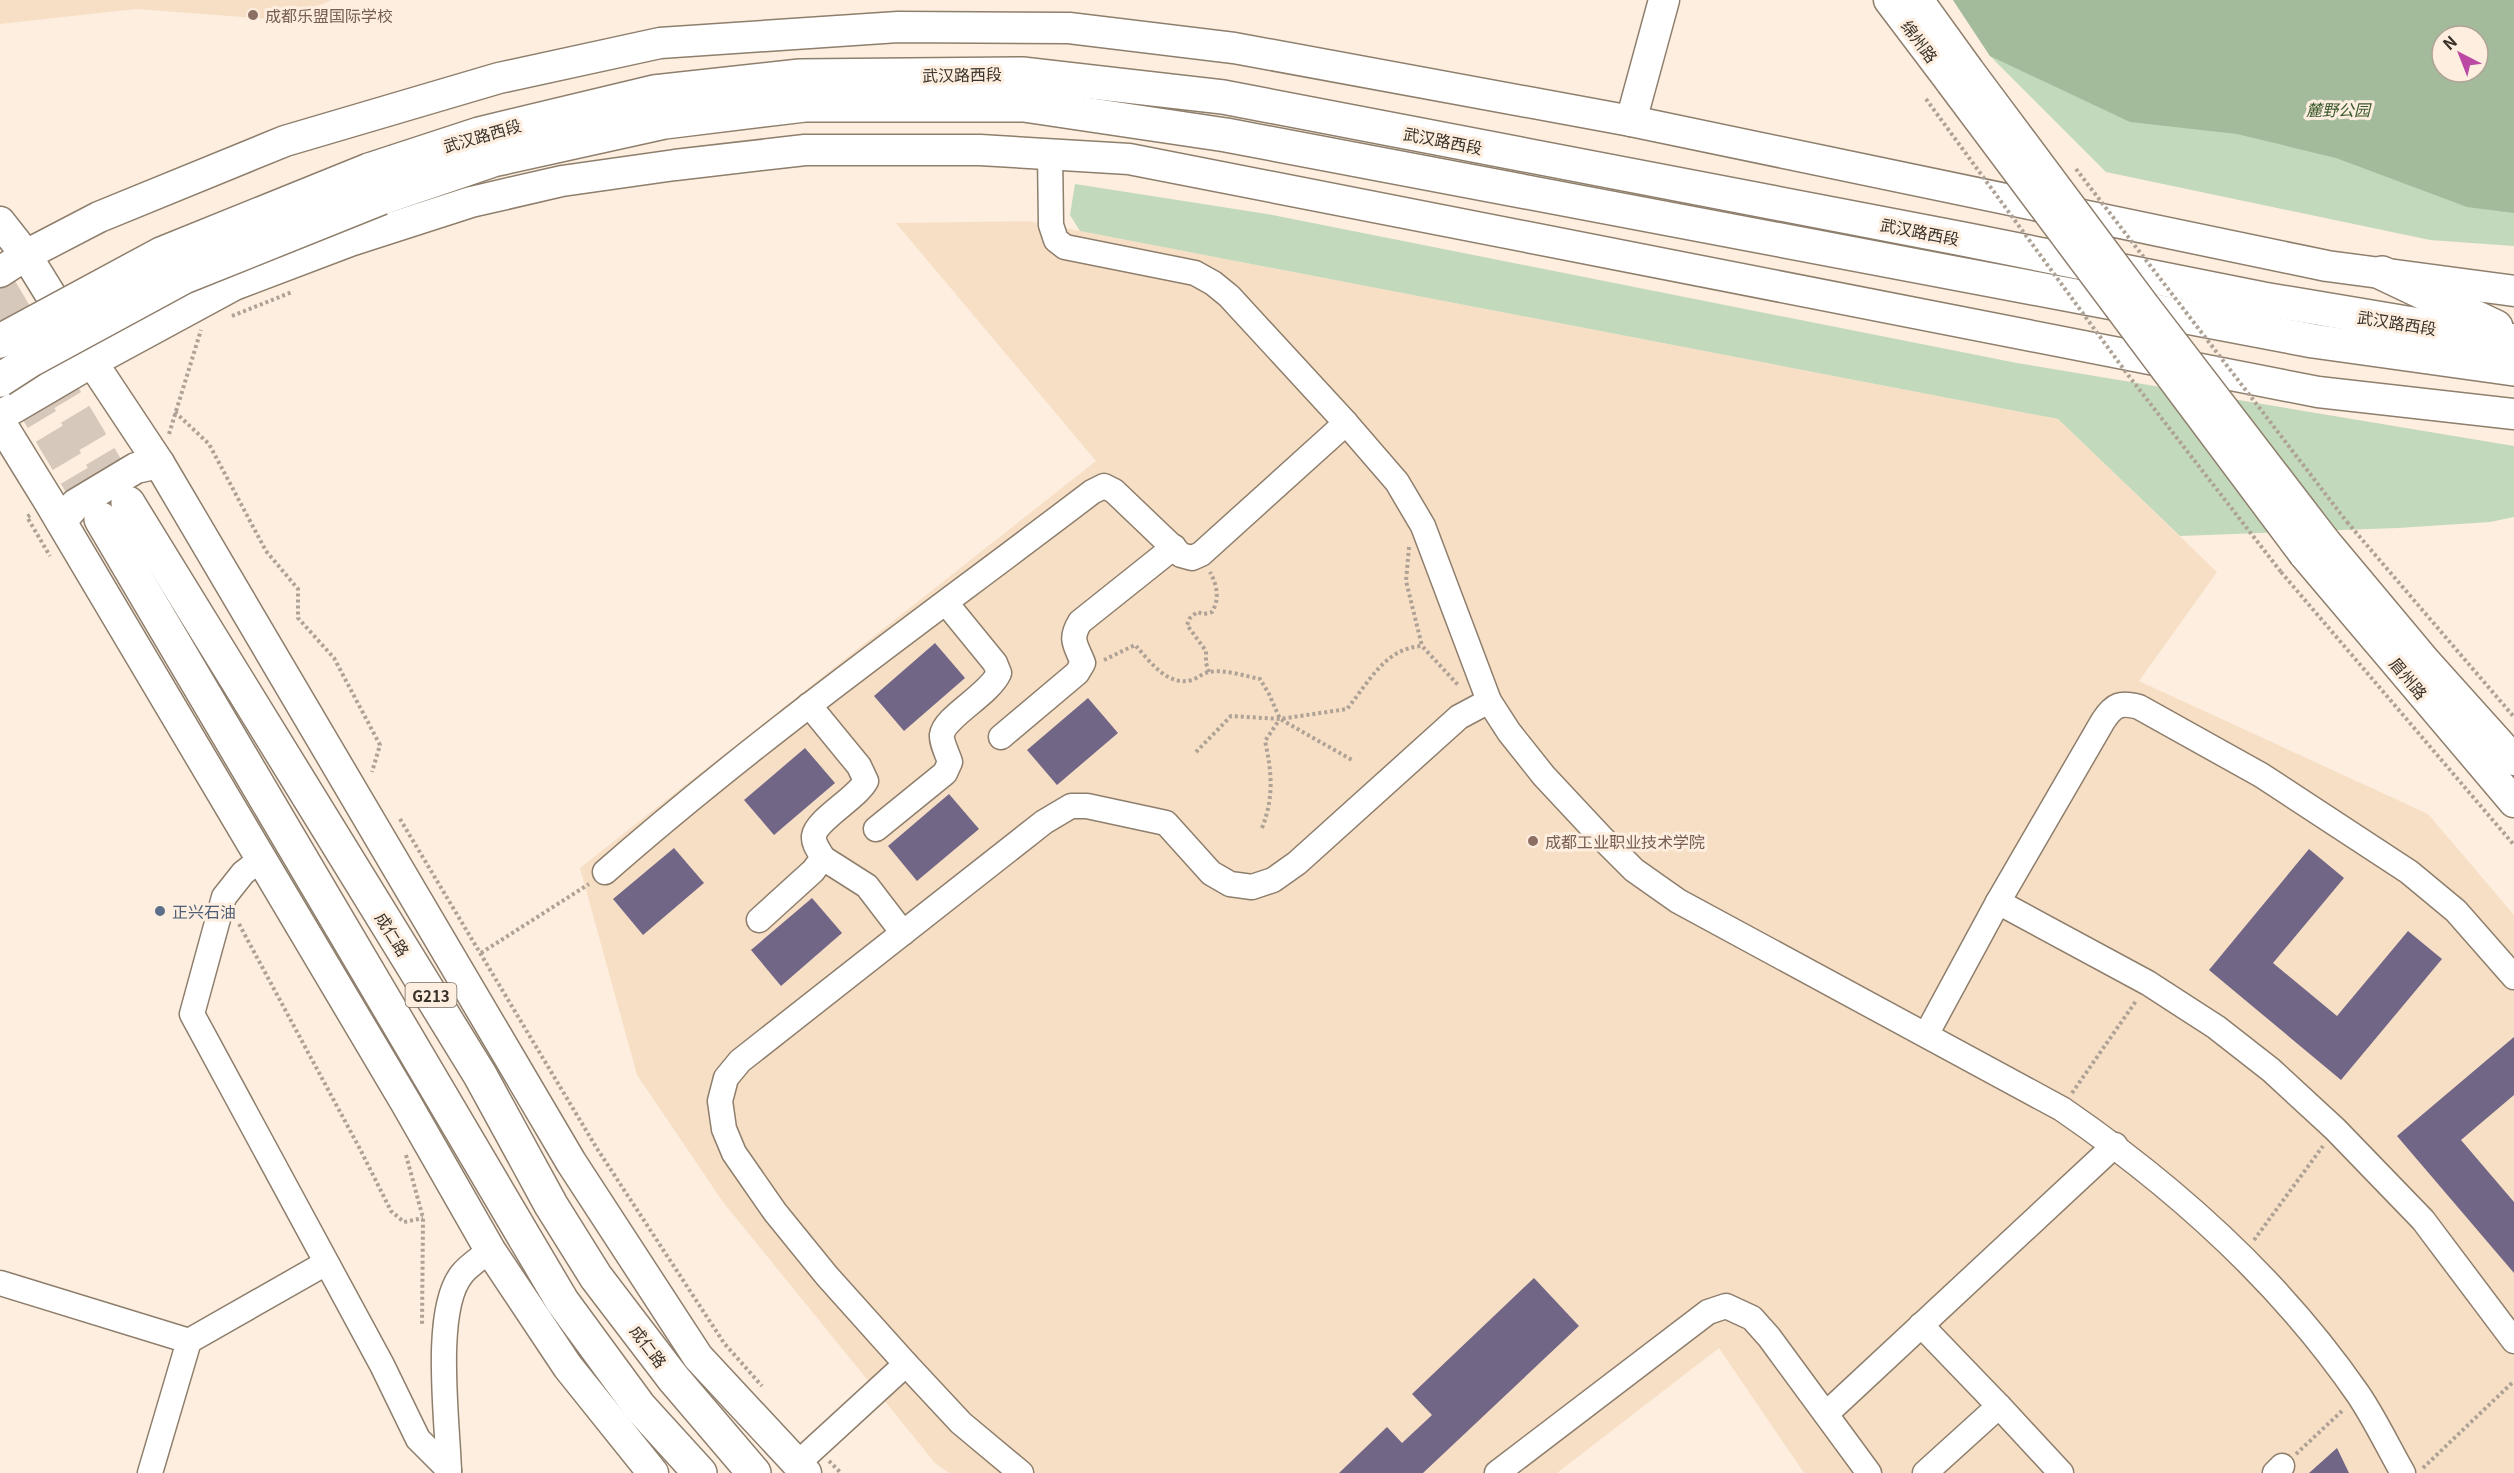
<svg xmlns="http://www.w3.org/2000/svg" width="2514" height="1473" viewBox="0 0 2514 1473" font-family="Georgia,'Noto Sans SC',serif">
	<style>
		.built { fill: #f7dfc6 }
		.green { fill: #c2d9bb; fill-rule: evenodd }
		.forest { fill: #a3bb9b; fill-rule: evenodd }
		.building { fill: #726686 }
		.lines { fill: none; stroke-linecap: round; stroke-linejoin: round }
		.highway-tunnel { stroke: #d6c8bb; stroke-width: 33; stroke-dasharray: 33 16; stroke-linecap: butt }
		.minor-casing { stroke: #8e7e6c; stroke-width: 27 }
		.major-casing { stroke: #8e7e6c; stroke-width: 33 }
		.highway-casing { stroke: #8e7e6c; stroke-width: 36 }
		.path { stroke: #aea296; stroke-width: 4; stroke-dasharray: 3 3; stroke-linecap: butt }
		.minor { stroke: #fff; stroke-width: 24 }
		.major { stroke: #fff; stroke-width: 30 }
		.highway { stroke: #fff; stroke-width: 33 }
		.major-bridge-casing { stroke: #8e7e6c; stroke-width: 33; stroke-linecap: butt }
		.highway-bridge-casing { stroke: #8e7e6c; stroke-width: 36; stroke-linecap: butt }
		.path-bridge { stroke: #aea296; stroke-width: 4; stroke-dasharray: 3 3; stroke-linecap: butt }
		.major-bridge { stroke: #fff; stroke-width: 30 }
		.highway-bridge { stroke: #fff; stroke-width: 33 }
		.education-dot { fill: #8d6e63; stroke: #fdeedf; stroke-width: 2 }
		.service-dot { fill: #5c6f8a; stroke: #fdeedf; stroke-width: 2 }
		.labels { text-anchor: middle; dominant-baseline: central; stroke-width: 6; stroke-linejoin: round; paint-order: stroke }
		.shield { fill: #fdeedf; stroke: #746a60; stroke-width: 1.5 }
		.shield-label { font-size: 15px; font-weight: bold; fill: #39322a }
		.education-label { font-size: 16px; fill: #785e54; stroke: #fdeedf; text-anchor: start }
		.street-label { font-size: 16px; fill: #39322a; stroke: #fdeedf }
		.park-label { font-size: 16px; font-style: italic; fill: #385a2c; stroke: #fdeedf }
		.service-label { font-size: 16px; fill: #4e5e75; stroke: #fdeedf; text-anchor: start }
	</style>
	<rect width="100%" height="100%" fill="#fdeedf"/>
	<g class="built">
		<path d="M0,0H332L283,20L136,9L0,24Z"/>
		<path d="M1028,221L2058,419L2217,572L2139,681L2428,814L2514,915V1473H1804L1719,1348L1557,1473H949L935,1463L723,1202L637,1075L580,868L1096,461L896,223Z"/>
	</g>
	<g class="green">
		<path d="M1953,0H2514V246L2430,240L2106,172L1990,56ZM2442,36H2478V72H2442Z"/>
		<path d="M1075,184L1267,214L2017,363L2514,446V517L2490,522L2398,528L2180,536L2058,419L1080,231L1070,215Z"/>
	</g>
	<path class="forest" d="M1953,0H2514V213L2467,207L2336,158L2237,134L2130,122L1990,56ZM2442,36H2478V72H2442Z"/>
	<g class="building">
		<path d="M935,643L965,678L904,731L874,696Z"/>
		<path d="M1088,698L1118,733L1057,785L1027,750Z"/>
		<path d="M805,748L835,783L774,835L744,800Z"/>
		<path d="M949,794L979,829L917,881L888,846Z"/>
		<path d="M674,848L704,883L643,935L613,899Z"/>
		<path d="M2309,849L2344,878L2273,963L2337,1016L2408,931L2442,959L2341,1080L2209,970Z"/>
		<path d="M812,898L842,933L781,986L751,950Z"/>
		<path d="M2514,1037V1095L2461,1140L2514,1202V1273L2397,1136Z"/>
		<path d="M1534,1278L1579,1326L1423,1473H1339L1387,1427L1402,1443L1432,1415L1412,1394Z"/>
		<path d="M2337,1448L2349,1473H2309Z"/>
	</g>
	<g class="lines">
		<g class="highway-tunnel">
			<path d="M0,288L128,503"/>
			<path d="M0,349L101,519"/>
		</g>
		<defs>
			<g id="minor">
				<path d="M1050,154L1051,225L1056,240L1065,247L1195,273L1213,283L1229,296L1346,423L1397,482L1423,526L1489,701L1509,732L1544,776L1601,837L1634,870L1678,901L2062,1109C2174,1186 2280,1281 2358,1394C2375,1419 2388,1447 2403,1473"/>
				<path d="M1001,737L1077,673L1083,663C1076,645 1069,640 1080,622L1174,547"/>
				<path d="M876,829L945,773L950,762C948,755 941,742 942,735C944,717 989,695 999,673L995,663L946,603"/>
				<path d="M823,858L867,886L903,933"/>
				<path d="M261,859L243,873L224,897L192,1014L382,1365L418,1439L449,1470"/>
				<path d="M605,872C760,736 928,617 1092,492L1104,486L1114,491L1181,555L1192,558L1201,554L1346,423"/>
				<path d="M1998,902L2148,983L2216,1027L2271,1070L2335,1129L2423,1220L2514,1341"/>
				<path d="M759,920L813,871L823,858C820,852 813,844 814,836C816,820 857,798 866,781L859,766L809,705"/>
				<path d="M1926,1035L1998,902L2103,721C2114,704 2121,702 2139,707L2261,775L2409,872L2456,911L2514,977"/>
				<path d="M0,1283L189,1341L150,1473"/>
				<path d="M1921,1325L1999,1406"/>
				<path d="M189,1341L326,1263"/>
				<path d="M1826,1414L2115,1145"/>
				<path d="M797,1464L906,1364"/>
				<path d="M449,1473C448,1425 432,1310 462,1274C469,1265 481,1258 490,1250"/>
				<path d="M1021,1473L961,1423L906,1364L827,1276L775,1212L734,1153L724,1129L720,1101L726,1078L740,1061L1044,822L1071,806H1087L1166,823L1211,873L1230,884L1252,887L1273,880L1297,863L1459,717L1489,701"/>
				<path d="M1497,1473L1708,1312L1726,1306L1752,1318L1769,1337L1869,1473"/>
				<path d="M1925,1473L1999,1406L2061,1473"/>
				<path d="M2275,1473L2282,1466"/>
			</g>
			<g id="major">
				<path d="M1889,0L1951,82"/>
				<path d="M1918,0L1967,68"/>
				<path d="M1631,121L1664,0"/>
				<path d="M0,222L26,255L92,362L159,463L571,1162L698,1357L806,1473"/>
				<path d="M0,272L26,255L99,217L285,141L499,78L660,43L898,27L1069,28L1234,48L1631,121L2327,266L2514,291"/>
				<path d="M0,416L92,362L234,285L350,241L471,202L562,181L675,165L805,150H980L1129,159L2318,392L2514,414"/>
				<path d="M0,422L50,503L406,1103L490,1250L568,1367L653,1473"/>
				<path d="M61,521L76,504L136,468L159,463"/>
				<path d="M2324,540L2426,662L2514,760"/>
				<path d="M2304,554L2514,802"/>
			</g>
			<g id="highway">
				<path d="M369,170L479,134L654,92L800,76L1022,74L1223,97L1968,240L2263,299L2514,341"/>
				<path d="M381,198L493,160L665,122L805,105H1024L1226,135L2313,341L2514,369"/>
				<path d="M2382,273L2496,327"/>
				<path d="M128,503L480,1075L551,1205L596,1277L673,1378L754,1473"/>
				<path d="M101,519L562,1301L639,1406L700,1473"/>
			</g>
		</defs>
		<use href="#minor" class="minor-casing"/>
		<use href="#major" class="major-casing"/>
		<use href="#highway" class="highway-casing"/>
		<g class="path">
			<path d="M232,316L292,292"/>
			<path d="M175,412L209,444L266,551L298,589V618L334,658L380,745L372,772"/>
			<path d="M169,434L201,330"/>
			<path d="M30,515L27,517L50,556"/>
			<path d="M2347,522L2514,717"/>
			<path d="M1409,547L1406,581L1422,646"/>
			<path d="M2281,572L2514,845"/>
			<path d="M1104,660L1135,645C1150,661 1167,687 1192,680C1198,678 1203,673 1209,672C1224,669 1245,676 1260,679L1269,694L1280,719L1352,760"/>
			<path d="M1209,672L1206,663V651L1187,625L1190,618L1197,612L1204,614L1212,612C1220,599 1217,585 1210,572"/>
			<path d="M1196,752L1231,716L1280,719L1347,709C1369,682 1385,648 1422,646L1459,686"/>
			<path d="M400,819L596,1147L724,1343L762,1386"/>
			<path d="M1262,828C1274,797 1272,773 1265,741L1279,720"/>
			<path d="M239,924L360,1149L391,1211L404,1222L423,1218"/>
			<path d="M481,953L589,884"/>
			<path d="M2072,1093L2136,1001"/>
			<path d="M406,1155L423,1218L422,1325"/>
			<path d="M2254,1240L2323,1146"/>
			<path d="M2296,1454L2343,1410"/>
			<path d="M829,1461L841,1473"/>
			<path d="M2423,1468L2514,1381"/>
		</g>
		<use href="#minor" class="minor"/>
		<use href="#major" class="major"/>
		<use href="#highway" class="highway"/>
		<defs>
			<g id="major-bridge">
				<path d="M1967,68L2143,304L2324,540"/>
				<path d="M1951,82L2304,554"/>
			</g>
			<g id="highway-bridge">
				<path d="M0,341L161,254L369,170"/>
				<path d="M0,380L31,360L184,277L381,198"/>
			</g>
		</defs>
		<use href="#major-bridge" class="major-bridge-casing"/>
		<use href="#highway-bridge" class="highway-bridge-casing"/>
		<g class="path-bridge">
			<path d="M1926,99L2128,375L2281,572"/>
			<path d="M2076,169L2347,522"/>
		</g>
		<use href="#major-bridge" class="major-bridge"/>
		<use href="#highway-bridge" class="highway-bridge"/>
	</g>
	<g class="education-dot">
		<circle cx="253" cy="15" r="6"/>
		<circle cx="1533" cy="841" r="6"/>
	</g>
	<circle class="service-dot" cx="160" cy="911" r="6"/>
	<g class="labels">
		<rect class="shield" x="405.5" y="983" width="51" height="24" rx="4.5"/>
		<g class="shield-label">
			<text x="431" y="995">G213</text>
		</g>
		<g class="education-label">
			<text x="265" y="15">成都乐盟国际学校</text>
			<text x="1545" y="841">成都工业职业技术学院</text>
		</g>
		<g class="street-label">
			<text transform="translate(1920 41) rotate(53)">绵州路</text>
			<text transform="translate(962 74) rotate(-1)">武汉路西段</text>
			<text transform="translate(482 135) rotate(-16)">武汉路西段</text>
			<text transform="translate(1443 140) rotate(11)">武汉路西段</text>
			<text transform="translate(1920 231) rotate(11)">武汉路西段</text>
			<text transform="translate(2397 322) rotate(9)">武汉路西段</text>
			<text transform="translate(2409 678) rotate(50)">眉州路</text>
			<text transform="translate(393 934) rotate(58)">成仁路</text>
			<text transform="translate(649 1346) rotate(53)">成仁路</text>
		</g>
		<g class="park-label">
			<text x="2338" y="109">麓野公园</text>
		</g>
		<g class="service-label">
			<text x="172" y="911">正兴石油</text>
		</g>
	</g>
	<g transform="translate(2460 54) rotate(318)"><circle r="28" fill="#fdeedf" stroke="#afa397" stroke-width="1.5"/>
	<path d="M0-4.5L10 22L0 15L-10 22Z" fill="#bb49a3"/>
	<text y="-9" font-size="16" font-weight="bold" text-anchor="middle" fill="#39322a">N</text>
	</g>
</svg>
